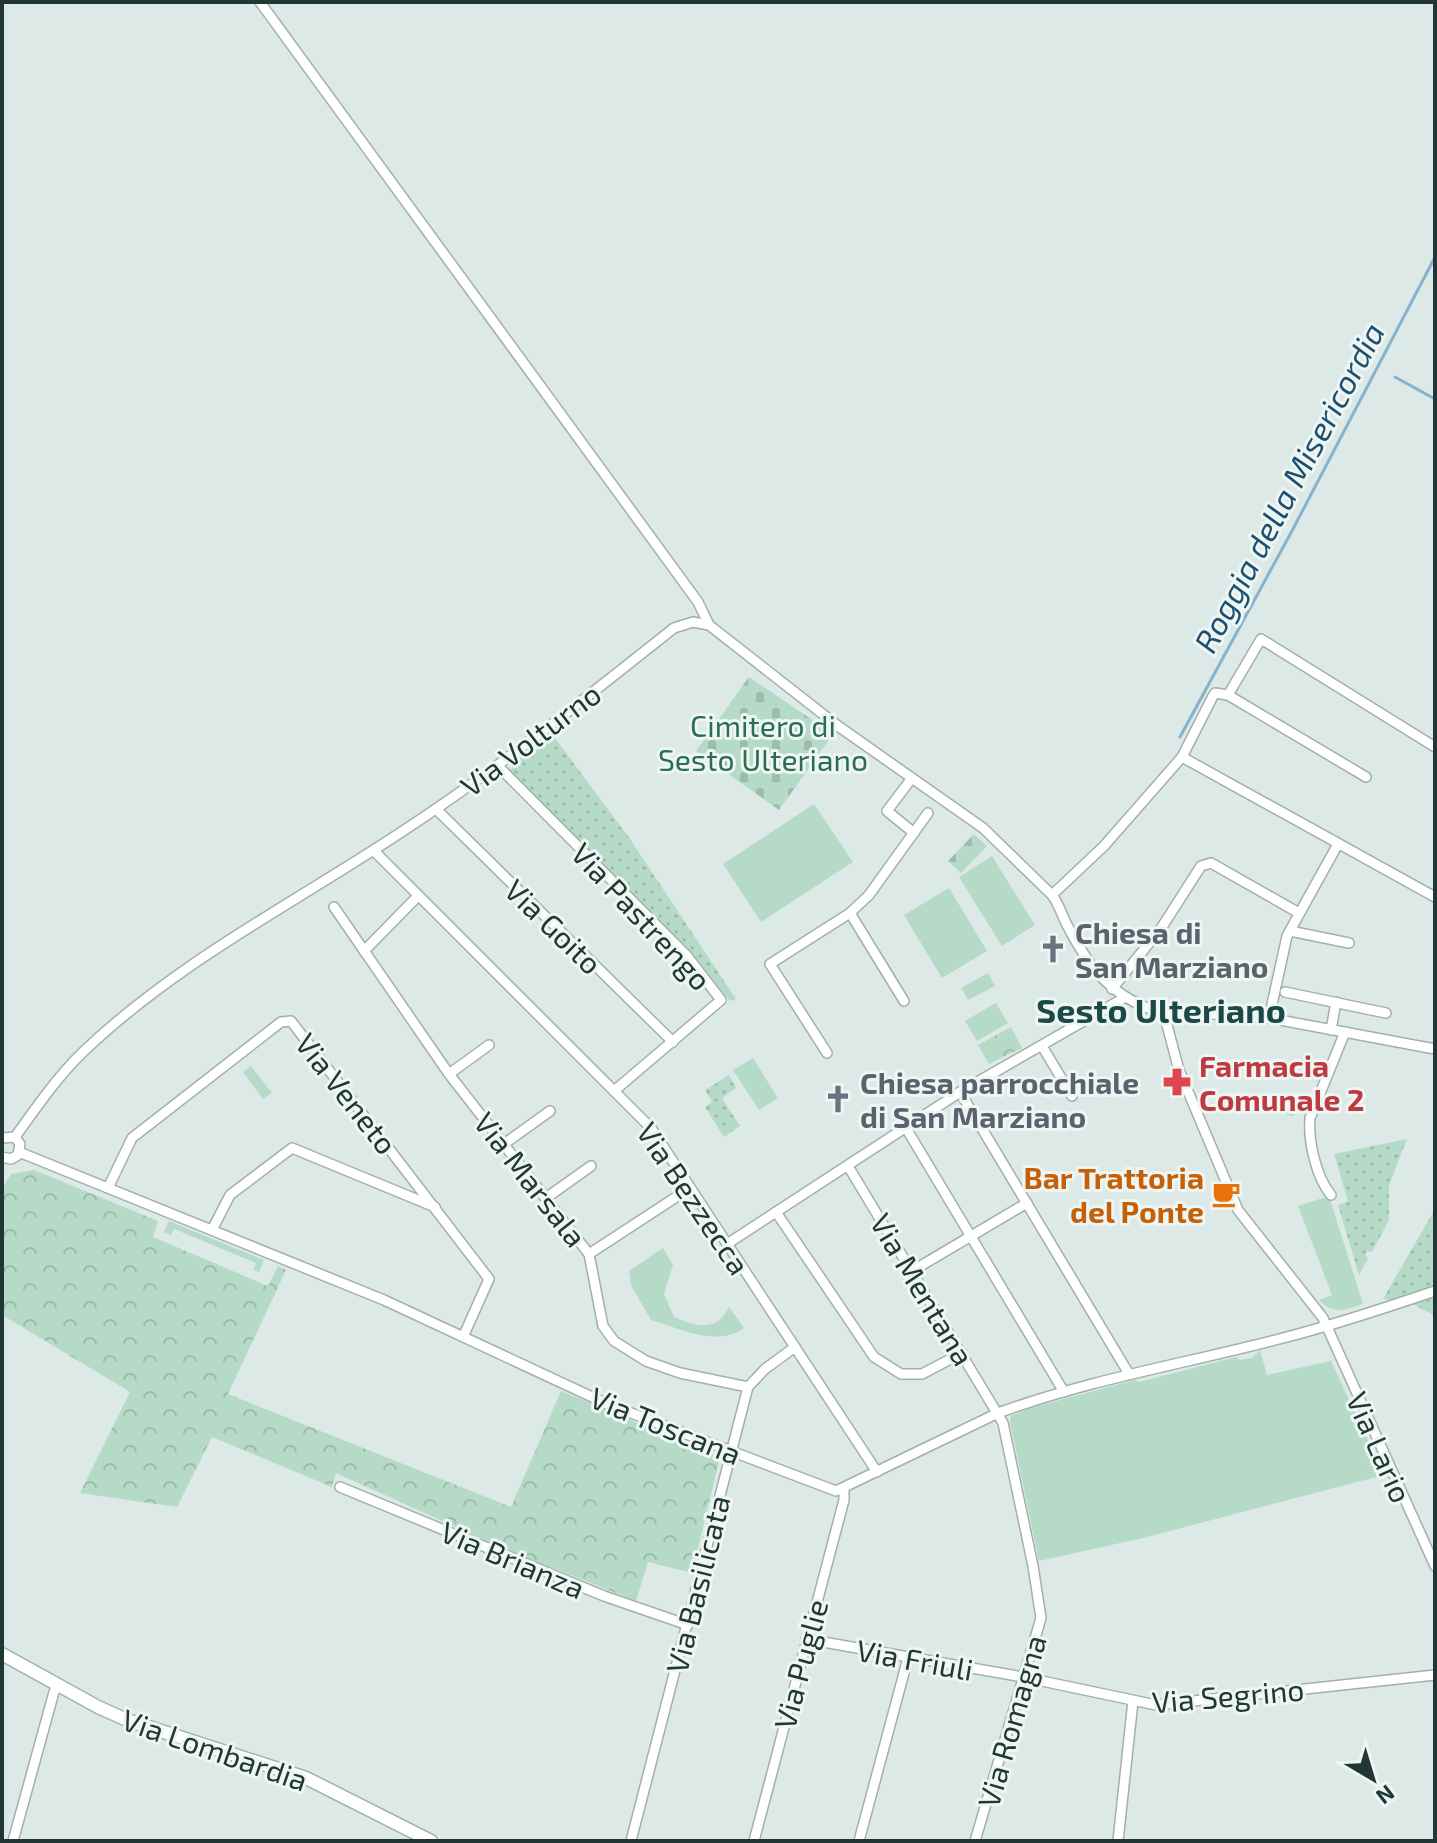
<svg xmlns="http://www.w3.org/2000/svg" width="1437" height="1843" viewBox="0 0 1437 1843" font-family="'Exo 2',sans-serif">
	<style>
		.grass { fill: #b6dac8 }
		.cemetery { fill: url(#cemetery-stones) }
		.park { fill: url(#park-crowns) }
		.garden { fill: url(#garden-dots) }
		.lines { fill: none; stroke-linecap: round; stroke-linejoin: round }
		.stream { stroke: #86b2cd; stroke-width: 3 }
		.street-casing { stroke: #a1b0ae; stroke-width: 12 }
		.secondary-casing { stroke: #9db4b1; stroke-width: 15 }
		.street { stroke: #fff; stroke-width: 9 }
		.secondary { stroke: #fff; stroke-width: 12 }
		.labels { text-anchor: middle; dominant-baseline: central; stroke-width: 6; stroke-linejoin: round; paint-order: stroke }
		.park-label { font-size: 30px; fill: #2b6d54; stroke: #edf6f3 }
		.street-label { font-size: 30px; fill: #203736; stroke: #edf6f3 }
		.worship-label { font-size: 30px; font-weight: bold; fill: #5b616d; stroke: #edf6f3; text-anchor: start }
		.health-label { font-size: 30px; font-weight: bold; fill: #be3a42; stroke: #edf6f3; text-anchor: start }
		.food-label { font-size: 30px; font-weight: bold; fill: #c56008; stroke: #edf6f3; text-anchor: end }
		.water-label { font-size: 32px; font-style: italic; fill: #1c4f70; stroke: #edf6f3 }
		.quarter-label { font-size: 34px; font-weight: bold; fill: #1d4848; stroke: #edf6f3 }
	</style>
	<defs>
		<pattern id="cemetery-stones" width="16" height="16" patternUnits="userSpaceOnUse" patternTransform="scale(2)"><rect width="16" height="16" fill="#b6dac8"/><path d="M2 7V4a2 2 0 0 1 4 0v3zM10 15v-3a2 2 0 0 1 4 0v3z" fill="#9cbcac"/></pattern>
		<pattern id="park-crowns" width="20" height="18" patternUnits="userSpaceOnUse" patternTransform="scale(2)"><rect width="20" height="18" fill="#b6dac8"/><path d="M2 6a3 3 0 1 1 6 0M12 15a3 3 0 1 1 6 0" fill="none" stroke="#9cbcac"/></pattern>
		<pattern id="garden-dots" width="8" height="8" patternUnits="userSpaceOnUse" patternTransform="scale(2)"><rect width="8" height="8" fill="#b6dac8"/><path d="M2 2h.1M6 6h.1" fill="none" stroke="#9cbcac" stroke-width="1.8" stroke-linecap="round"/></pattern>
	</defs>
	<rect width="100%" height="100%" fill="#dde9e6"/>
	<g class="grass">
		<path d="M814,804L853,862L761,922L723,864Z"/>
		<path d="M992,856L1035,925L1002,946L959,877Z"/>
		<path d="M949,888L987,951L942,978L904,915Z"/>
		<path d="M988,973L995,986L968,1000L961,988Z"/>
		<path d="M996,1003L1008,1023L977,1041L965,1021Z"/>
		<path d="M753,1058L778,1098L759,1110L733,1070Z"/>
		<path d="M251,1066L272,1093L263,1099L243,1072Z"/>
		<path d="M1266,1095L1297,1101L1294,1116L1263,1109Z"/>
		<path d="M1329,1196L1363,1304C1345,1310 1333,1315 1319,1300L1332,1295L1298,1206Z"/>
		<path d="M169,1221L264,1260L259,1272L253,1270L256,1263L174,1229L171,1235L164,1232Z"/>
		<path d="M663,1248L673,1265L664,1294L674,1317C695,1326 717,1333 729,1307L744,1328C716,1348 680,1328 651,1320L631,1285L629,1271Z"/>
		<path d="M1260,1350L1267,1375L1331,1361L1384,1475L1143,1538L1039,1561L1010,1422L1011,1416L1030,1408L1135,1380L1139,1382L1236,1357L1240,1360L1252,1358Z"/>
	</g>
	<g class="cemetery">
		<path d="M749,677L833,734L779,810L696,751Z"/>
		<path d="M974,834L987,846L961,873L948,861Z"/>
	</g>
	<g class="park">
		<path d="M1011,1027L1022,1048L989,1064L978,1045Z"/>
		<path d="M34,1170L158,1221L153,1237L268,1286L278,1266L286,1270L228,1394L511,1507L561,1391L720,1457L692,1573L648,1562L636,1601L493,1544L336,1473L332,1487L212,1437L177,1507L80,1493L130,1392L2,1315V1189L11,1174Z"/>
	</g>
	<g class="garden">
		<path d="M552,734L630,839L736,999L730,1001L693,954L510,772L515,761Z"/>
		<path d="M729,1075L736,1088L722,1098L740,1126L724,1137L705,1107L712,1102L705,1090Z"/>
		<path d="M1407,1139L1389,1185V1220L1372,1252L1367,1251L1365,1255L1368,1258L1359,1275L1338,1205L1348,1201L1334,1154Z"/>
		<path d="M1435,1209V1316L1411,1303L1383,1299Z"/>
	</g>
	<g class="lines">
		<g class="stream">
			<path d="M1395,377L1435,399"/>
			<path d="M1180,737L1293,529L1435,257"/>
		</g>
		<defs>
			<g id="street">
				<path d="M260,2L698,602L709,625"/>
				<path d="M1228,695L1366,777"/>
				<path d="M1182,757L1435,897"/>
				<path d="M498,766L687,956L721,1000L614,1091"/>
				<path d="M912,778L887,811L914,833"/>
				<path d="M436,809L673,1042"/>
				<path d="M374,851L651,1128L877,1472"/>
				<path d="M1052,895L1104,846L1182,757L1213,696L1215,693L1228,695L1261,639L1435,747"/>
				<path d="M334,907L449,1074L589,1254L603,1326L614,1341L646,1361L680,1373L748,1387"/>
				<path d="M850,913L904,1001"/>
				<path d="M1290,931L1349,943"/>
				<path d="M364,951L418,896"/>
				<path d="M1112,989L1162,927L1201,866L1211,863L1299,913"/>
				<path d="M1285,992L1386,1013"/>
				<path d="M1164,1014L1179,1070L1238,1210L1323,1318L1435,1566"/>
				<path d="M1269,1018L1287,936L1338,844"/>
				<path d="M1331,1030L1336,1002"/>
				<path d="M1042,1046L1072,1096"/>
				<path d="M827,1053L770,964L850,913L869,895L928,813"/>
				<path d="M449,1074L489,1045"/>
				<path d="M960,1092L1129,1374"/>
				<path d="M906,1128L1064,1392"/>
				<path d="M15,1137C36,1108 57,1077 83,1052C179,960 302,899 412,825C503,765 588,696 674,628L693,622L709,625L838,726L983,828L1052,895C1059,904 1061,913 1066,923C1090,970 1112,998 1164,1014L1170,1011L1269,1018L1435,1049"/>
				<path d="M2,1138L15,1137"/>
				<path d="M504,1144L550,1111"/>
				<path d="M19,1152L384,1300L605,1403L836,1491L998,1413C1091,1379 1188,1363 1283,1338C1334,1325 1385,1308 1435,1291"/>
				<path d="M2,1157L11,1159L18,1155L20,1144L15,1137"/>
				<path d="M848,1166L1003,1423L1033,1566L1041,1618L975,1841"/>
				<path d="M108,1188L132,1138L281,1022L291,1021L489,1279L463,1337"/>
				<path d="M1331,1195C1316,1177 1308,1141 1310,1118L1345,1032"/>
				<path d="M546,1198L591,1166"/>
				<path d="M776,1212L874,1357L901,1374H922L962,1353"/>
				<path d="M212,1230L230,1195L292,1148L435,1207"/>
				<path d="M727,1244L960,1092L1124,998"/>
				<path d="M589,1254L690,1188"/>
				<path d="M912,1271L1027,1203"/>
				<path d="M340,1487L604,1596L688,1625"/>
				<path d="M806,1639L1023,1677L1156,1705L1435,1675"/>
				<path d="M13,1841L54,1692L58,1685"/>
				<path d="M631,1841L748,1387L765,1369L795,1347"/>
				<path d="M754,1841L844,1500V1488"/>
				<path d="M859,1841L908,1658"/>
				<path d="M1118,1841L1133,1701"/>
			</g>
			<path id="secondary" d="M2,1654L98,1707L127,1720L306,1778L431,1841"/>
		</defs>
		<use href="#street" class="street-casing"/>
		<use href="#secondary" class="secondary-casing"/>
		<use href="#street" class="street"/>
		<use href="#secondary" class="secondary"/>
	</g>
	<defs>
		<symbol id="church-bare" viewBox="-9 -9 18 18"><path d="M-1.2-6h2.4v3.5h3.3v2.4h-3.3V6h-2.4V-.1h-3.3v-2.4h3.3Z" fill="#6b7280" stroke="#edf6f3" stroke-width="2.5" paint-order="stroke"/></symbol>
		<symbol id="pharmacy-bare" viewBox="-9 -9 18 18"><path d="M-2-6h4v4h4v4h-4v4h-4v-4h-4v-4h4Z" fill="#e0444e" stroke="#edf6f3" stroke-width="2.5" paint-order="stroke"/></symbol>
		<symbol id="cafe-bare" viewBox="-9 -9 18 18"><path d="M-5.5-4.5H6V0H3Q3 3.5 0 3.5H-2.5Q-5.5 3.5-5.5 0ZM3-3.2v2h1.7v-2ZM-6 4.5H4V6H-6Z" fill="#e8710a" stroke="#edf6f3" stroke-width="2.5" paint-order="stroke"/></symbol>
	</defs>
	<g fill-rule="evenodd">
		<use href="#church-bare" x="1033" y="929" width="40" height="40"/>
		<use href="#pharmacy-bare" x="1157" y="1062" width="40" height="40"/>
		<use href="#church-bare" x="818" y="1079" width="40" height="40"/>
		<use href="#cafe-bare" x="1206" y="1174" width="40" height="40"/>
	</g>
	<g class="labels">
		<g class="park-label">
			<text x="763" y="725">Cimitero di<tspan x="763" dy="34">Sesto Ulteriano</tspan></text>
		</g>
		<g class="street-label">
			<text transform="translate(530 739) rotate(-37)">Via Volturno</text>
			<text transform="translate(642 916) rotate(47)">Via Pastrengo</text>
			<text transform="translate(554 926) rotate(44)">Via Goito</text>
			<text transform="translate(347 1093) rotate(52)">Via Veneto</text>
			<text transform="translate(531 1179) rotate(52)">Via Marsala</text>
			<text transform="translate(694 1198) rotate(56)">Via Bezzecca</text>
			<text transform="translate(923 1289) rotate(59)">Via Mentana</text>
			<text transform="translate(666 1425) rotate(22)">Via Toscana</text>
			<text transform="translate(1380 1447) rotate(66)">Via Lario</text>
			<text transform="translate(513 1559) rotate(23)">Via Brianza</text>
			<text transform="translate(697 1584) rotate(-76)">Via Basilicata</text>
			<text transform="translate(915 1659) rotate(10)">Via Friuli</text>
			<text transform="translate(800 1664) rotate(-75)">Via Puglie</text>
			<text transform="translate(1228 1695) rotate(-5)">Via Segrino</text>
			<text transform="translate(1011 1721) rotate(-74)">Via Romagna</text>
			<text transform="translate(215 1749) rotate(19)">Via Lombardia</text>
		</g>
		<g class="worship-label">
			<text x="1075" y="932">Chiesa di<tspan x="1075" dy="34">San Marziano</tspan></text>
			<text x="860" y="1082">Chiesa parrocchiale<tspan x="860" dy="34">di San Marziano</tspan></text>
		</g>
		<g class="health-label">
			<text x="1199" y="1065">Farmacia<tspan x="1199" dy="34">Comunale 2</tspan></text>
		</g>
		<g class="food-label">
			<text x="1204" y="1177">Bar Trattoria<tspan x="1204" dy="34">del Ponte</tspan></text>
		</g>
		<g class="water-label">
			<text transform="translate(1288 487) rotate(-62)">Roggia della Misericordia</text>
		</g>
		<g class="quarter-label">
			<text x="1161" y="1009">Sesto Ulteriano</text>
		</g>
	</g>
	<rect width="1437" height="1843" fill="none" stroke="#203736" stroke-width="8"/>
	<g transform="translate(1373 1779) rotate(142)" stroke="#edf6f3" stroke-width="6" paint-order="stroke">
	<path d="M0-6L14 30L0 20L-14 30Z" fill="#203736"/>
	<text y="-12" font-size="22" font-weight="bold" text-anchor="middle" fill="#203736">N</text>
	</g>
</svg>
